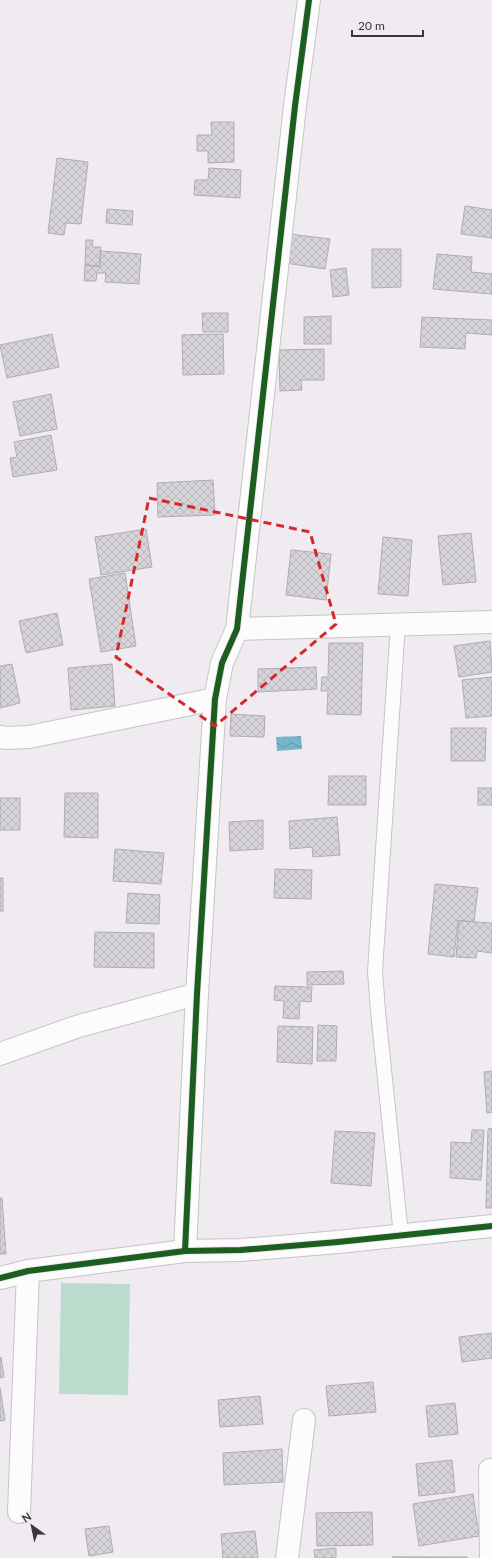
<svg xmlns="http://www.w3.org/2000/svg" width="492" height="1558" viewBox="0 0 492 1558" font-family="Lato,sans-serif">
	<style>
		.green { fill: #bbdccd }
		.water { fill: url(#water-waves) }
		.building { fill: url(#building-cross-hatch); stroke: #b0adb2 }
		.lines { fill: none; stroke-linecap: round; stroke-linejoin: round }
		.lane-casing { stroke: #c7c3c7; stroke-width: 16 }
		.street-casing { stroke: #c7c3c7; stroke-width: 24 }
		.lane { stroke: #fdfcfd; stroke-width: 14 }
		.street { stroke: #fdfcfd; stroke-width: 22 }
		.cycleway-casing { stroke: #f2e8f3; stroke-width: 8 }
		.cycleway { stroke: #1b5e20; stroke-width: 6 }
		.marked { fill: none; stroke: #d62828; stroke-width: 3; stroke-dasharray: 8 5; stroke-linejoin: round }
	</style>
	<defs>
		<pattern id="water-waves" width="16" height="10" patternUnits="userSpaceOnUse"><rect width="16" height="10" fill="#76b6cd"/><path d="M0 5q4-4 8 0t8 0" fill="none" stroke="#6295a7"/></pattern>
		<pattern id="building-cross-hatch" width="8" height="8" patternUnits="userSpaceOnUse"><rect width="8" height="8" fill="#d7d4d9"/><path d="M0 0l8 8M0 8l8-8" fill="none" stroke="#b9b7bb"/></pattern>
	</defs>
	<rect width="100%" height="100%" fill="#f0ebf0"/>
	<path class="green" d="M61,1283L130,1284L128,1395L59,1394Z"/>
	<path class="water" d="M301,736L302,749L277,751L276,737Z"/>
	<g class="building">
		<path d="M211,122H234V162L208,163V151H197V135H212Z"/>
		<path d="M57,158L88,162L81,224L66,223L64,235L48,233Z"/>
		<path d="M209,168L241,170L240,198L194,195L195,180H208Z"/>
		<path d="M465,206L492,210V238L461,234Z"/>
		<path d="M107,209L133,211L132,225L106,223Z"/>
		<path d="M290,234L330,239L325,269L285,263Z"/>
		<path d="M86,240H93L92,247H101L99,266L85,265Z"/>
		<path d="M372,249H401V287L372,288Z"/>
		<path d="M101,251L141,254L139,284L105,282L106,273H97L96,281H84L85,265L100,267Z"/>
		<path d="M437,254L472,257L471,272L492,274V294L433,289Z"/>
		<path d="M346,268L349,295L333,297L330,270Z"/>
		<path d="M202,313H228V332H203Z"/>
		<path d="M331,316V344H304V317Z"/>
		<path d="M422,317L492,320V335L466,333L465,349L420,347Z"/>
		<path d="M52,334L59,367L7,378L0,345Z"/>
		<path d="M223,334L224,374L183,375L182,335Z"/>
		<path d="M324,349V380H301L302,390L280,391L279,350Z"/>
		<path d="M51,394L57,429L20,436L13,402Z"/>
		<path d="M51,435L57,470L13,477L10,458L17,457L14,442Z"/>
		<path d="M213,480L215,515L158,517L157,483Z"/>
		<path d="M146,529L152,567L101,575L95,537Z"/>
		<path d="M471,533L476,582L443,585L438,536Z"/>
		<path d="M383,537L412,540L408,596L378,594Z"/>
		<path d="M291,550L331,554L326,600L286,595Z"/>
		<path d="M125,573L136,646L101,652L89,579Z"/>
		<path d="M57,613L63,645L26,653L19,621Z"/>
		<path d="M490,641L492,672L459,677L454,646Z"/>
		<path d="M329,643H363L361,715L327,714L328,691H321L322,677H328Z"/>
		<path d="M12,664L20,703L0,708V666Z"/>
		<path d="M112,664L115,706L71,710L68,668Z"/>
		<path d="M316,667L317,689L258,692V669Z"/>
		<path d="M492,677V716L466,718L462,680Z"/>
		<path d="M231,714L265,716L264,737L230,736Z"/>
		<path d="M451,728H486L485,761H451Z"/>
		<path d="M329,776H366V805H328Z"/>
		<rect x="478" y="788" width="14" height="17"/>
		<path d="M65,793H98V838L64,837Z"/>
		<rect x="0" y="798" width="20" height="32"/>
		<path d="M337,817L340,855L313,857L312,847L290,849L289,821Z"/>
		<path d="M263,820V849L230,851L229,822Z"/>
		<path d="M115,849L164,853L161,884L113,881Z"/>
		<path d="M275,869L312,870L311,899L274,898Z"/>
		<rect x="0" y="878" width="3" height="33"/>
		<path d="M435,884L478,888L474,922L458,920L454,957L428,954Z"/>
		<path d="M128,893L160,895L159,924L126,923Z"/>
		<path d="M459,921L492,923V953L477,951L476,958L456,957Z"/>
		<path d="M95,932L154,933V968L94,967Z"/>
		<path d="M343,971L344,984L307,985V972Z"/>
		<path d="M275,986L312,987L311,1002L300,1001L299,1019L283,1018L284,1001L274,1000Z"/>
		<path d="M318,1025L337,1026L336,1061H317Z"/>
		<path d="M278,1026L313,1027L312,1064L277,1062Z"/>
		<path d="M492,1071V1112L487,1113L484,1072Z"/>
		<path d="M492,1128V1208H486L488,1129Z"/>
		<path d="M472,1130H484L481,1180L450,1178L451,1142L471,1143Z"/>
		<path d="M335,1131L375,1133L371,1186L331,1183Z"/>
		<path d="M0,1198H2L6,1254H0Z"/>
		<path d="M492,1333V1358L462,1362L459,1337Z"/>
		<path d="M1,1357L4,1377L0,1378V1358Z"/>
		<path d="M373,1382L376,1412L329,1416L326,1386Z"/>
		<path d="M0,1388L5,1420L0,1421Z"/>
		<path d="M260,1396L263,1424L220,1427L218,1400Z"/>
		<path d="M455,1403L458,1434L429,1437L426,1406Z"/>
		<path d="M282,1449L283,1482L224,1485L223,1453Z"/>
		<path d="M452,1460L455,1492L419,1496L416,1464Z"/>
		<path d="M473,1494L479,1536L419,1546L413,1504Z"/>
		<path d="M372,1512L373,1545L317,1546L316,1513Z"/>
		<path d="M109,1526L113,1552L89,1556L85,1529Z"/>
		<path d="M255,1531L258,1558H223L221,1534Z"/>
		<path d="M336,1548V1558H315L314,1550Z"/>
		<path d="M392,1557H467V1558Z"/>
	</g>
	<g class="lines">
		<defs>
			<path id="lane" d="M398,624L375,971L378,1011L401,1235"/>
			<g id="street">
				<path d="M237,629L492,622"/>
				<path d="M0,737L7,738L29,737L215,699"/>
				<path d="M0,1054L79,1026L197,994"/>
				<path d="M185,1251L197,994L215,699L222,663L237,629L295,106L309,0"/>
				<path d="M0,1278L28,1271L185,1251L241,1250L338,1242L492,1226"/>
				<path d="M19,1512L28,1271"/>
				<path d="M287,1558L304,1420"/>
				<path d="M491,1558L490,1470H492"/>
			</g>
		</defs>
		<use href="#lane" class="lane-casing"/>
		<use href="#street" class="street-casing"/>
		<use href="#lane" class="lane"/>
		<use href="#street" class="street"/>
		<defs>
			<g id="cycleway">
				<path d="M185,1251L197,994L215,699L222,663L237,629L295,106L309,0"/>
				<path d="M0,1278L28,1271L185,1251L241,1250L338,1242L492,1226"/>
			</g>
		</defs>
		<use href="#cycleway" class="cycleway-casing"/>
		<use href="#cycleway" class="cycleway"/>
	</g>
	<path class="marked" d="M149,498L310,532L336,624L215,726L116,657Z"/>
	<g transform="translate(32 1526) rotate(327)" stroke="#f2e8f3" stroke-width="3" paint-order="stroke">
	<path d="M0-3L7 15L0 10L-7 15Z" fill="#393539"/>
	<text y="-6" font-size="11" font-weight="bold" text-anchor="middle" fill="#393539">N</text>
	</g>
	<path d="M352 30v6h71v-6" fill="none" stroke="#393539" stroke-width="2"/>
	<text x="358" y="30" font-size="12" fill="#393539" stroke="#f2e8f3" stroke-width="3" paint-order="stroke">20 m</text>
</svg>
